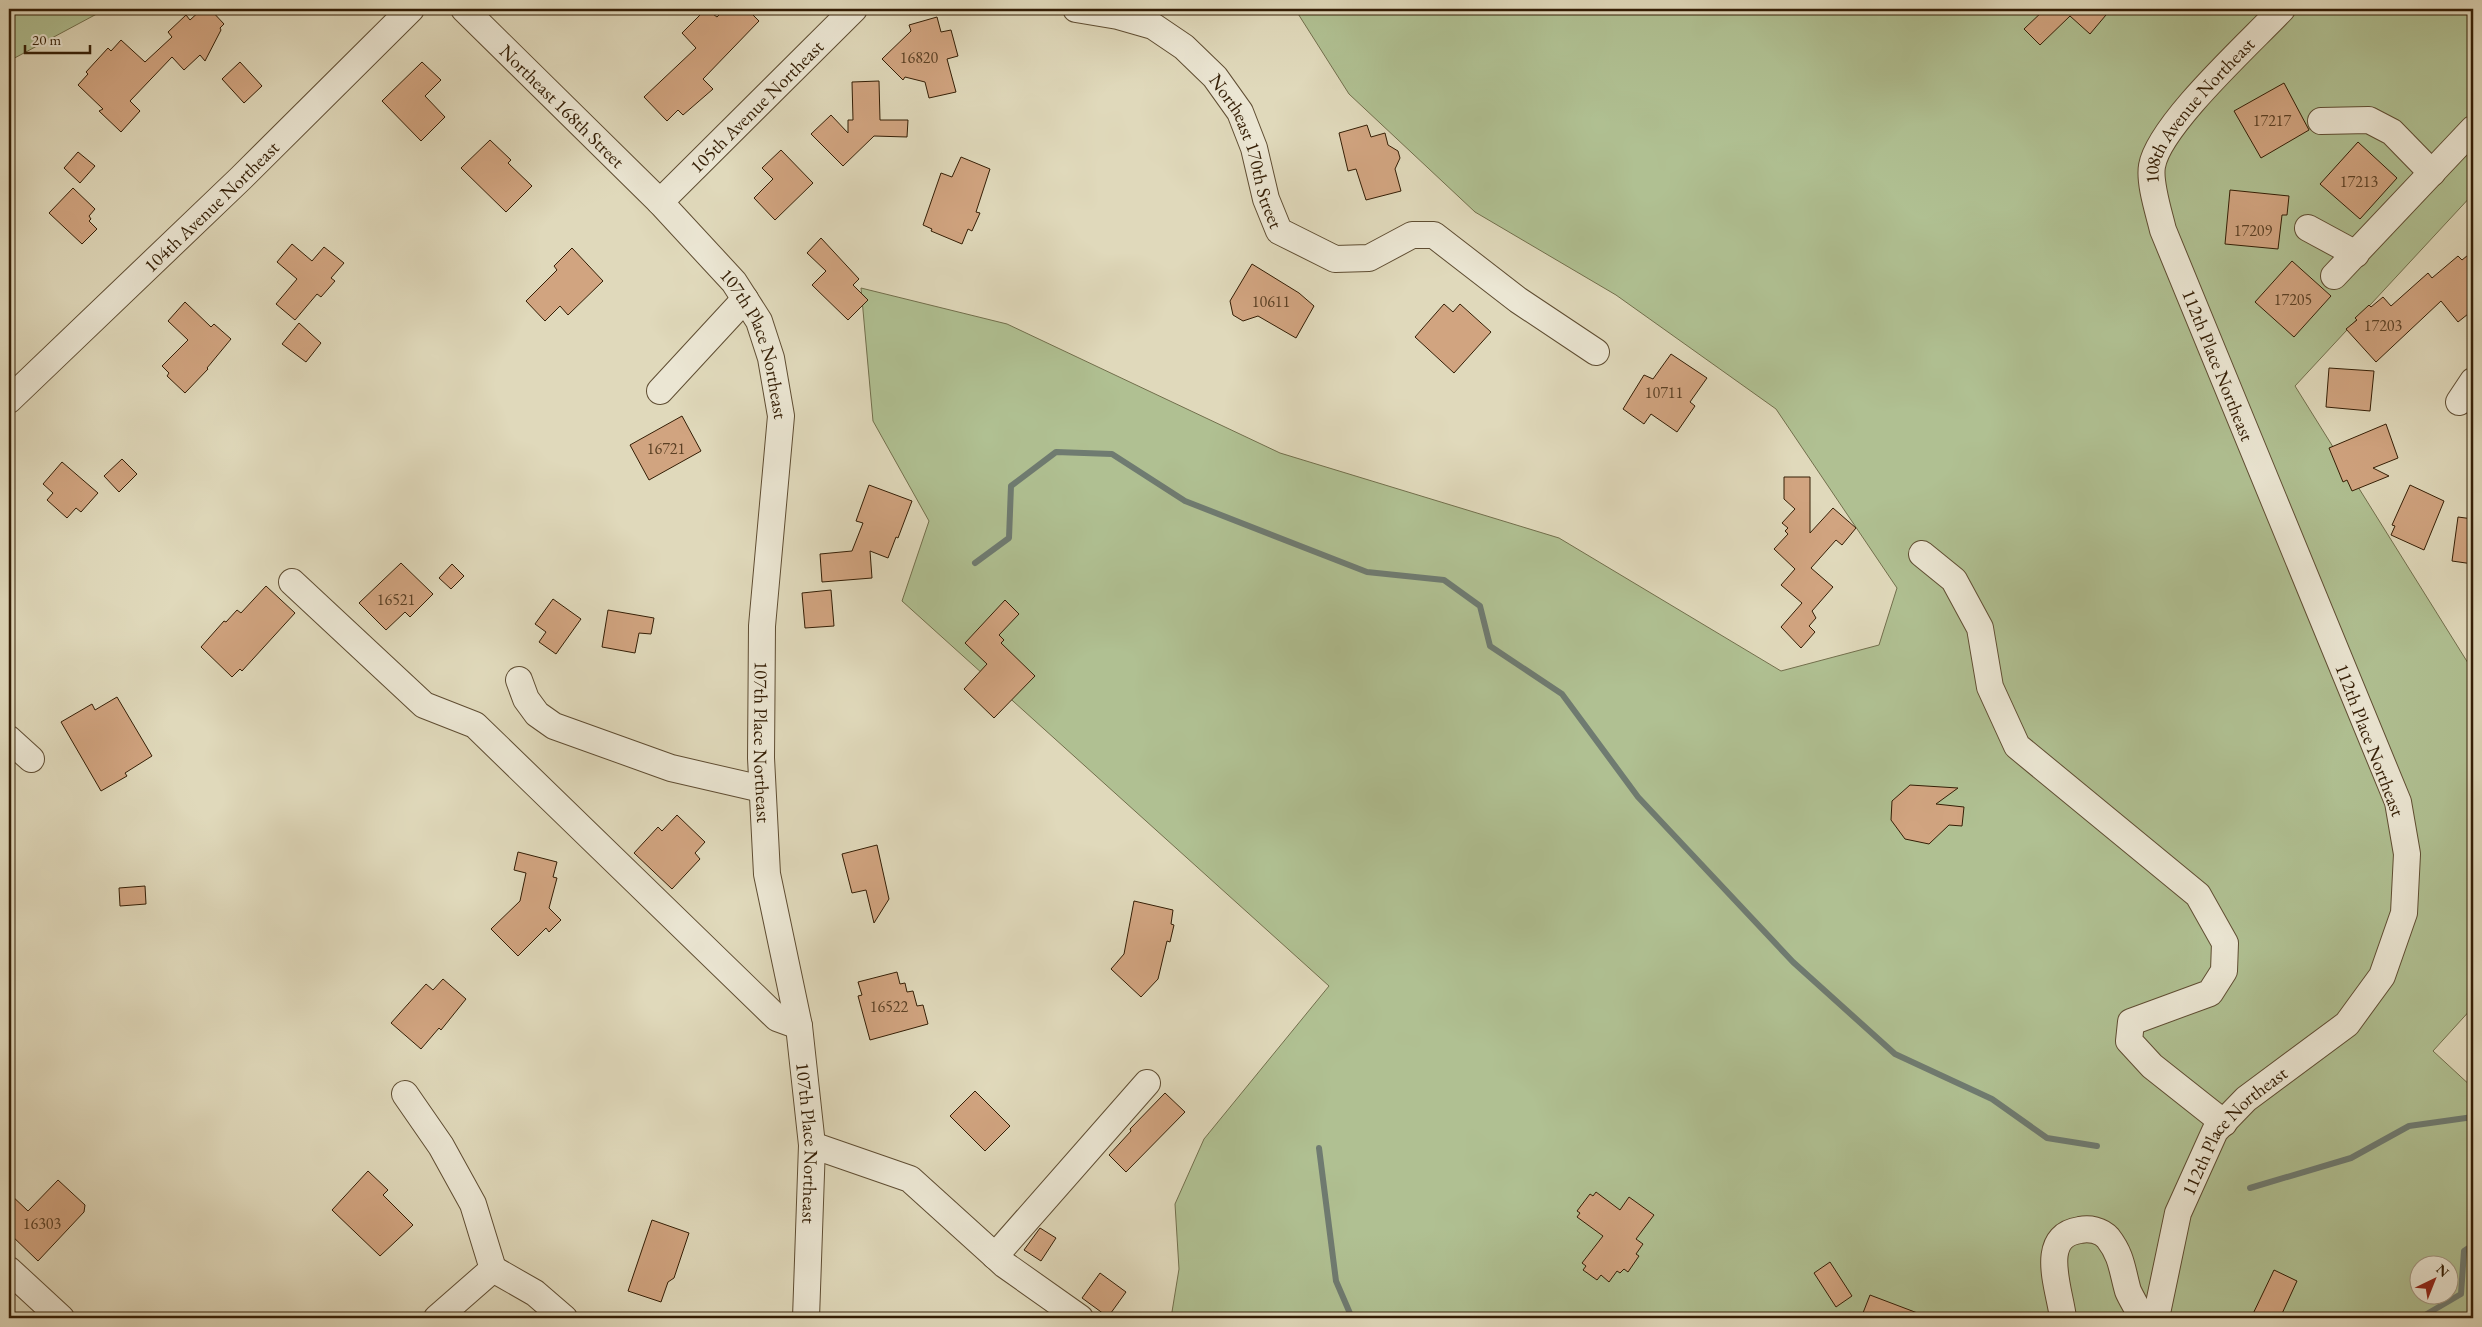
<svg xmlns="http://www.w3.org/2000/svg" width="2482" height="1327" viewBox="0 0 2482 1327" font-family="'EB Garamond',serif">
	<style>
		.green { fill: #b0c092; stroke: #726f4c; fill-rule: evenodd }
		.lines { fill: none; stroke-linecap: round; stroke-linejoin: round }
		.stream { stroke: #6f7b71; stroke-width: 6 }
		.building { fill: #d1a480; stroke: #341e05 }
		.minor-casing { stroke: #5f4d32; stroke-width: 28 }
		.minor { stroke: #ebe6d3; stroke-width: 26 }
		.labels { text-anchor: middle; dominant-baseline: central; stroke-width: 4; stroke-linejoin: round; paint-order: stroke }
		.number-label { font-size: 16px; fill: #5b4024 }
		.street-label { font-size: 19px; fill: #341e05; stroke: #ebe6d3 }
	</style>
	<rect width="100%" height="100%" fill="#e0d9bb"/>
	<filter id="stains"><feTurbulence type="fractalNoise" baseFrequency=".004" numOctaves="4"/><feColorMatrix values="0 0 0 0 .2 0 0 0 0 .09 0 0 0 0 .02 0 0 0 .5 -.17"/></filter>
	<radialGradient id="worn" r=".72"><stop offset=".6" stop-color="#630" stop-opacity="0"/><stop offset="1" stop-color="#630" stop-opacity=".3"/></radialGradient>
	<g class="green">
		<path d="M9,9H106L9,61Z"/>
		<path d="M1295,9H2282L2191,106L2297,9H2473V194L2295,386L2473,671V1007L2433,1051L2473,1088V1318H1171L1179,1269L1175,1204L1204,1139L1329,986L902,601L929,521L873,421L861,288L1007,324L1280,453L1559,538L1781,671L1879,645L1897,588L1776,409L1616,295L1475,212L1349,94ZM2420,1264H2450V1294H2420Z"/>
	</g>
	<g class="lines">
		<g class="stream">
			<path d="M975,563L1009,538L1011,486L1056,452L1112,454L1185,501L1367,572L1444,580L1480,606L1490,646L1562,694L1638,797L1793,962L1895,1054L1992,1099L2047,1138L2097,1146"/>
			<path d="M1319,1148L1336,1281L1352,1318"/>
			<path d="M2250,1188L2351,1158L2409,1126L2473,1117"/>
			<path d="M2420,1318L2461,1294L2464,1251L2473,1245"/>
		</g>
	</g>
	<g class="building">
		<path d="M202,9H210L224,24L220,28L221,30L205,61L200,55L184,70L172,57L130,101L140,111L121,132L99,111L103,109L78,85L88,74L86,72L108,48L111,51L121,40L145,62L172,37L168,32L186,15L190,20Z"/>
		<path d="M706,9L717,17L725,9H747L759,21L703,79L713,89L683,115L678,110L667,121L644,97L696,48L682,33Z"/>
		<path d="M2045,9H2111L2090,34L2070,16L2040,45L2024,29Z"/>
		<path d="M937,17L941,32L951,30L958,56L947,59L956,92L929,98L925,82L905,77L903,80L882,59L911,31L909,25Z"/>
		<path d="M240,62L262,86L244,103L222,79Z"/>
		<path d="M422,62L441,80L425,96L445,117L421,141L382,101Z"/>
		<path d="M879,81L880,120H908L907,137L874,136L843,166L811,134L831,115L848,133V120H853L852,82Z"/>
		<path d="M2284,83L2309,130L2261,158L2234,111Z"/>
		<path d="M1367,125L1371,137L1385,133L1388,145L1398,151L1400,158L1395,169L1401,191L1366,200L1356,169L1348,171L1339,133Z"/>
		<path d="M490,140L511,160L508,163L532,186L506,212L461,168Z"/>
		<path d="M2358,142L2397,178L2360,219L2320,184Z"/>
		<path d="M781,150L813,183L775,220L754,198L773,179L762,168Z"/>
		<path d="M78,152L95,166L80,183L64,168Z"/>
		<path d="M961,157L990,169L976,212L980,213L972,231L968,229L962,244L931,231L932,229L923,225L941,173L952,177Z"/>
		<path d="M73,188L95,209L89,216L91,219L89,221L97,229L82,244L49,213Z"/>
		<path d="M2230,190L2289,196L2287,215H2282L2278,249L2225,244Z"/>
		<path d="M821,238L859,279L853,285L868,300L848,320L812,285L826,271L807,253Z"/>
		<path d="M292,244L312,261L324,247L344,263L331,278L335,281L321,297L317,294L295,320L276,304L297,279L277,262Z"/>
		<path d="M572,248L603,281L568,315L560,306L545,321L526,301L557,270L554,266Z"/>
		<path d="M2473,251V310L2458,322L2441,301L2376,362L2346,329L2357,320L2355,318L2369,305L2371,307L2383,297L2391,306L2428,273L2432,278L2458,256L2462,260Z"/>
		<path d="M2292,261L2331,296L2294,337L2255,302Z"/>
		<path d="M1252,264L1299,293L1314,306L1296,338L1258,316L1243,321L1233,315L1230,301Z"/>
		<path d="M185,302L211,327L214,324L231,339L207,368L208,369L185,393L167,376L169,373L162,366L188,340L168,321Z"/>
		<path d="M1444,304L1453,312L1460,304L1491,332L1454,373L1415,337Z"/>
		<path d="M299,323L321,343L306,362L282,344Z"/>
		<path d="M1671,354L1707,378L1690,402L1695,406L1677,432L1651,414L1644,424L1623,409L1644,375L1653,379Z"/>
		<path d="M2329,368L2374,371L2370,411L2326,407Z"/>
		<path d="M682,416L701,451L649,480L630,445Z"/>
		<path d="M2386,424L2398,458L2373,468L2389,476L2352,491L2347,480L2343,482L2329,448Z"/>
		<path d="M122,459L137,474L119,492L104,476Z"/>
		<path d="M62,462L98,493L81,512L76,508L67,518L47,500L53,493L43,484Z"/>
		<path d="M1784,477H1810V533L1833,508L1856,528L1842,545L1836,540L1811,568L1833,587L1812,611L1816,618L1809,626L1815,632L1801,648L1781,627L1802,603L1781,585L1795,569L1774,549L1788,534L1785,531L1788,528L1782,523L1795,509L1784,499Z"/>
		<path d="M869,485L912,501L898,538L896,537L888,558L870,551L872,578L822,582L820,554L852,551L863,523L856,521Z"/>
		<path d="M2410,485L2444,501L2424,550L2391,535L2395,526L2392,525Z"/>
		<path d="M2458,517L2473,519V564L2452,561Z"/>
		<path d="M401,563L433,594L410,617L405,612L386,630L359,603Z"/>
		<path d="M452,564L464,576L451,589L439,578Z"/>
		<path d="M266,586L295,613L242,671L240,669L232,677L201,647L224,621L226,622L237,610L241,613Z"/>
		<path d="M831,590L834,626L805,628L802,593Z"/>
		<path d="M553,599L581,619L556,654L539,642L546,632L535,624Z"/>
		<path d="M1005,600L1019,614L999,635L1004,640L1001,643L1035,676L994,718L964,689L987,664L965,643Z"/>
		<path d="M608,610L654,618L651,634L639,633L635,653L602,647Z"/>
		<path d="M117,697L152,756L125,773L127,776L101,791L61,722L92,704L95,710Z"/>
		<path d="M1910,785L1958,788L1936,804L1964,807L1962,826L1949,825L1929,844L1905,839L1891,820L1892,801Z"/>
		<path d="M677,815L705,842L695,853L700,859L672,889L634,853L658,827L662,831Z"/>
		<path d="M877,845L889,899L874,923L866,890L852,893L842,854Z"/>
		<path d="M518,852L557,862L553,877L557,878L549,908L561,920L549,932L546,928L518,956L491,929L520,901L526,873L514,870Z"/>
		<path d="M145,886L146,904L120,906L119,888Z"/>
		<path d="M1134,901L1173,910L1171,924L1174,925L1170,942L1167,941L1158,979L1141,997L1111,969L1124,954Z"/>
		<path d="M897,972L900,984L905,983L907,992L913,991L917,1006L923,1005L928,1024L870,1040L858,996L862,995L858,982Z"/>
		<path d="M443,979L466,999L441,1030L439,1028L421,1049L391,1023L426,984L433,990Z"/>
		<path d="M975,1091L1010,1126L985,1151L950,1116Z"/>
		<path d="M1165,1093L1185,1112L1126,1172L1109,1155L1131,1131L1130,1129Z"/>
		<path d="M368,1171L388,1190L383,1195L413,1225L380,1256L332,1210Z"/>
		<path d="M58,1180L85,1205L84,1212L38,1261L9,1233V1193L28,1211Z"/>
		<path d="M1596,1192L1620,1210L1629,1197L1654,1215L1636,1239L1643,1244L1636,1254L1639,1256L1628,1272L1624,1269L1620,1273L1617,1271L1609,1282L1601,1275L1597,1280L1583,1270L1586,1266L1582,1263L1603,1236L1577,1217L1580,1213L1577,1211L1590,1194L1593,1196Z"/>
		<path d="M652,1220L689,1233L674,1278L668,1282L661,1302L628,1291Z"/>
		<path d="M1040,1228L1056,1238L1041,1261L1024,1250Z"/>
		<path d="M1830,1262L1852,1296L1836,1307L1814,1273Z"/>
		<path d="M2274,1270L2297,1281L2280,1318H2251Z"/>
		<path d="M1100,1273L1126,1292L1108,1317L1082,1298Z"/>
		<path d="M1870,1295L1928,1317V1318H1861Z"/>
	</g>
	<g class="lines">
		<defs>
			<g id="minor">
				<path id="s1" d="M464,9L660,202L734,282L759,321L771,358L781,416L762,626L761,758L767,874L799,1026L812,1145L806,1318"/>
				<path id="s2" d="M1076,9L1118,16L1153,26L1184,47L1215,77L1240,112L1254,148L1266,199L1279,231L1335,259L1369,258L1412,235H1434L1518,300L1596,352"/>
				<path d="M2321,121L2369,120L2392,132L2432,173"/>
				<path id="s3" d="M660,202L854,9"/>
				<path d="M2308,228L2356,254"/>
				<path d="M2334,276L2473,129"/>
				<path d="M660,391L745,299"/>
				<path id="s4" d="M9,400L241,178L411,9"/>
				<path d="M2459,402L2473,381"/>
				<path d="M1922,554L1954,580L1980,628L1990,687L2017,746L2198,895L2225,943L2224,971L2210,993L2131,1022L2129,1041L2152,1066L2224,1123"/>
				<path d="M292,582L424,705L475,725L777,1018L799,1026"/>
				<path d="M519,680L526,699L537,714L554,726L671,768L762,789"/>
				<path d="M9,739L31,759"/>
				<path d="M405,1094L441,1146L473,1204L493,1269"/>
				<path d="M812,1145L910,1179L1005,1265L1080,1318"/>
				<path d="M995,1256L1147,1083"/>
				<path d="M493,1269L535,1293L564,1318"/>
				<path d="M9,1270L61,1318"/>
				<path d="M437,1318L493,1269"/>
				<path d="M2063,1318C2060,1290 2037,1236 2080,1230C2089,1228 2101,1230 2108,1238C2122,1256 2122,1270 2128,1291C2132,1300 2138,1309 2142,1318"/>
				<path id="s5" d="M2156,1318L2178,1213L2215,1131L2246,1099L2347,1024L2382,976L2404,913L2407,854L2398,802L2163,230C2159,213 2149,183 2152,166C2159,125 2251,42 2282,9"/>
			</g>
		</defs>
		<use href="#minor" class="minor-casing"/>
		<use href="#minor" class="minor"/>
	</g>
	<g class="labels">
		<g class="number-label">
			<text x="919" y="57">16820</text>
			<text x="2272" y="120">17217</text>
			<text x="2359" y="181">17213</text>
			<text x="2253" y="230">17209</text>
			<text x="2293" y="299">17205</text>
			<text x="1271" y="301">10611</text>
			<text x="2383" y="325">17203</text>
			<text x="1664" y="392">10711</text>
			<text x="666" y="448">16721</text>
			<text x="396" y="599">16521</text>
			<text x="889" y="1006">16522</text>
			<text x="42" y="1223">16303</text>
		</g>
		<g class="street-label">
			<text stroke="none"><textPath href="#s3" startOffset="136">105th Avenue Northeast</textPath></text>
			<text stroke="none"><textPath href="#s1" startOffset="138">Northeast 168th Street</textPath></text>
			<text stroke="none"><textPath href="#s5" startOffset="1361">108th Avenue Northeast</textPath></text>
			<text stroke="none"><textPath href="#s2" startOffset="241">Northeast 170th Street</textPath></text>
			<text stroke="none"><textPath href="#s4" startOffset="280">104th Avenue Northeast</textPath></text>
			<text stroke="none"><textPath href="#s1" startOffset="450">107th Place Northeast</textPath></text>
			<text transform="translate(2218 365) rotate(68)">112th Place Northeast</text>
			<text transform="translate(2370 740) rotate(69)">112th Place Northeast</text>
			<text stroke="none"><textPath href="#s1" startOffset="855">107th Place Northeast</textPath></text>
			<text stroke="none"><textPath href="#s5" startOffset="209">112th Place Northeast</textPath></text>
			<text stroke="none"><textPath href="#s1" startOffset="1260">107th Place Northeast</textPath></text>
		</g>
	</g>
	<rect width="2482" height="1327" fill="none" stroke="#e0d9bb" stroke-width="30"/>
	<rect x="10" y="10" width="2462" height="1307" fill="none" stroke="#341e05" stroke-width="2.5"/>
	<rect x="15" y="15" width="2452" height="1297" fill="none" stroke="#341e05"/>
	<g transform="translate(2434 1280) rotate(43)"><circle r="24" fill="#ebe6d3" stroke="#a29681"/>
	<path d="M0-4L9 19L0 12L-9 19Z" fill="#8f2418"/>
	<text y="-8" font-size="14" font-weight="bold" text-anchor="middle" fill="#341e05">N</text>
	</g>
	<path d="M25 45v8h65v-8" fill="none" stroke="#341e05" stroke-width="2.5"/>
	<text x="32" y="45" font-size="15" fill="#341e05" stroke="#ebe6d3" stroke-width="4" paint-order="stroke">20 m</text>
	<rect width="100%" height="100%" filter="url(#stains)"/>
	<rect width="100%" height="100%" fill="url(#worn)"/>
</svg>
